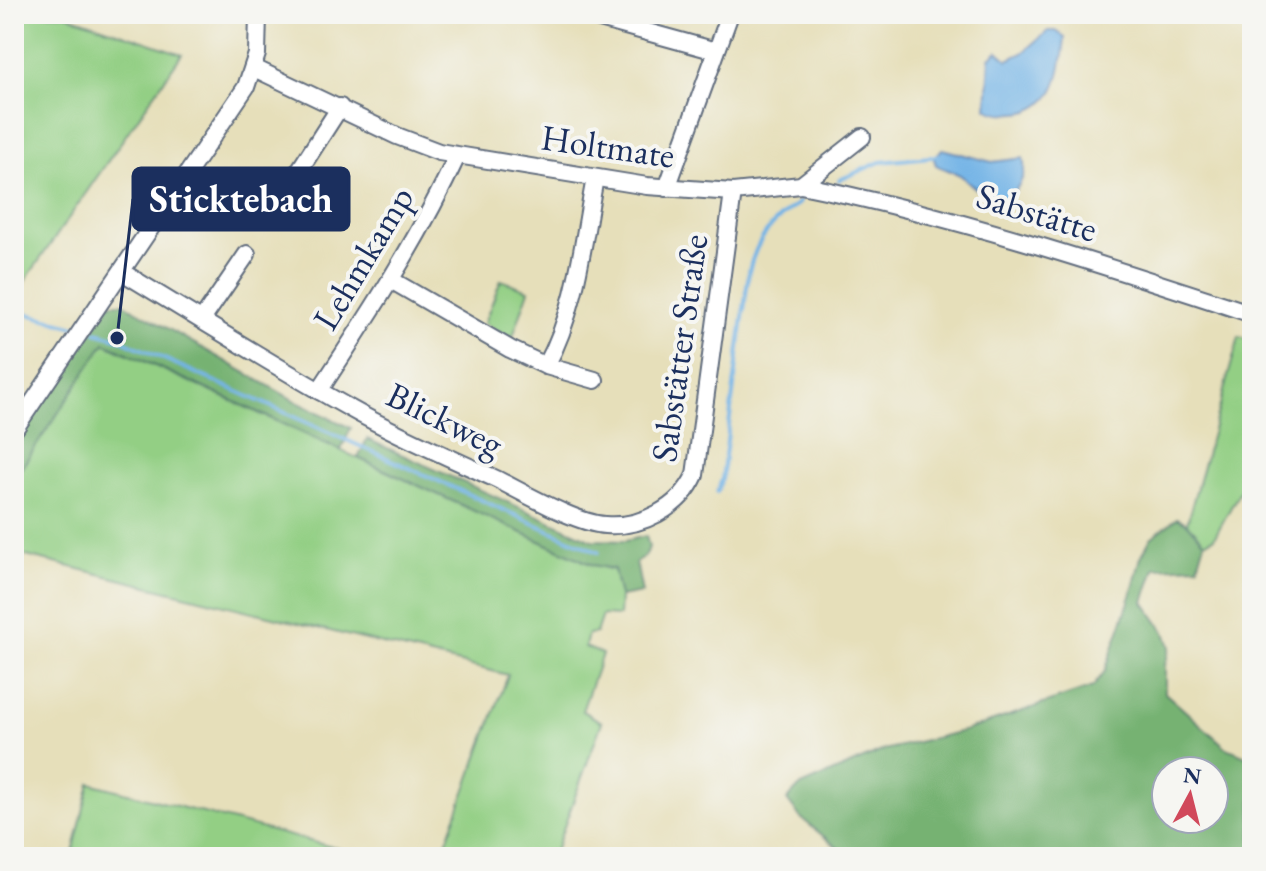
<svg xmlns="http://www.w3.org/2000/svg" width="1266" height="871" viewBox="0 0 1266 871" font-family="'EB Garamond',serif">
	<style>
		.green { fill: #93cf84; stroke: #577f71; stroke-width: 2 }
		.forest { fill: #76b272; stroke: #487068; stroke-width: 2; fill-rule: evenodd }
		.water { fill: #72b3e6; stroke: #4671a2; stroke-width: 2 }
		.lines { fill: none; stroke-linecap: round; stroke-linejoin: round }
		.stream { stroke: #72b3e6; stroke-width: 4 }
		.minor-casing { stroke: #626d7e; stroke-width: 20 }
		.minor { stroke: #fff; stroke-width: 16 }
		.labels { text-anchor: middle; dominant-baseline: central; stroke-width: 8; stroke-linejoin: round; paint-order: stroke }
		.street-label { font-size: 36px; fill: #1b2f5e; stroke: #f6f6f2 }
		.leader { fill: none; stroke: #1b2f5e; stroke-width: 3 }
		.callout-dot { fill: #1b2f5e; stroke: #f6f6f2; stroke-width: 3 }
		.callout { fill: #1b2f5e; stroke: #1b2f5e; stroke-width: 3 }
		.callout-label { font-size: 38px; text-anchor: middle; font-weight: bold; fill: #fff }
	</style>
	<rect width="100%" height="100%" fill="#f6f6f2"/>
	<filter id="ink" filterUnits="userSpaceOnUse"><feTurbulence type="fractalNoise" baseFrequency=".0125" numOctaves="2"/><feDisplacementMap in="SourceGraphic" scale="16" xChannelSelector="R" yChannelSelector="G"/><feConvolveMatrix kernelMatrix="1 2 1 2 8 2 1 2 1" color-interpolation-filters="sRGB"/></filter>
	<filter id="wash" filterUnits="userSpaceOnUse"><feTurbulence type="fractalNoise" baseFrequency=".006" numOctaves="4" result="noise"/><feDisplacementMap in="SourceGraphic" scale="32" xChannelSelector="R" yChannelSelector="G"/><feGaussianBlur stdDeviation="1.8" result="paint"/><feColorMatrix in="noise" values="0 0 0 0 0 0 0 0 0 0 0 0 0 0 0 0 0 1.4 0 .05"/><feComposite in="paint" operator="in"/></filter>
	<g filter="url(#wash)">
		<rect width="100%" height="100%" fill="#e6dfba"/>
		<g class="green">
			<path d="M14,14H64L182,54L14,297Z"/>
			<path d="M501,280L529,290L512,339L484,323Z"/>
			<path d="M1239,337L1252,340V469L1214,538L1205,542L1187,523Z"/>
			<path d="M104,343L593,565L614,570L620,597L619,616L602,615L596,633L588,634L585,647L602,654L582,711L602,722L553,857H441L508,675L14,553V479Z"/>
			<path d="M90,783L370,857H72Z"/>
		</g>
		<g class="forest">
			<path d="M111,303H123L299,403L351,428L341,450L105,343L14,479V445Z"/>
			<path d="M367,439L592,540L625,541L646,536L649,547L646,555L636,562L642,593L620,597L614,569L593,565L358,458Z"/>
			<path d="M1177,518L1187,523L1205,542L1198,566L1155,568L1144,602L1165,632L1170,647L1165,665V693L1227,748L1248,757L1252,755V857H849L800,817L787,800L799,787L884,750L967,730L1093,687L1105,671L1131,596L1141,557L1151,538ZM1166,771H1214V819H1166Z"/>
		</g>
		<g class="water">
			<path d="M1048,31H1056L1065,37C1062,70 1057,110 1017,113C1006,114 996,114 987,108L990,58L998,51L1008,60L1023,53Z"/>
			<path d="M942,149L992,162L1023,158C1026,168 1023,179 1017,188C998,218 978,188 960,175C953,171 943,169 936,165L934,159Z"/>
		</g>
		<g class="lines">
			<g class="stream">
				<path d="M839,180L880,162L940,156"/>
				<path d="M14,310L75,327"/>
				<path d="M96,332L117,338L598,552"/>
				<path d="M717,492L722,479L749,271C757,237 772,222 800,202"/>
			</g>
		</g>
	</g>
	<g filter="url(#ink)">
		<g class="lines">
			<defs>
				<g id="minor">
					<path d="M582,14L716,51"/>
					<path d="M254,68L397,136L439,152L647,186L733,192L801,185L862,137"/>
					<path d="M291,183L340,107"/>
					<path d="M801,185C955,216 1103,265 1252,314"/>
					<path d="M667,188L730,14"/>
					<path d="M122,272C198,318 274,366 351,409C397,435 446,456 494,478C523,492 575,523 605,525C641,528 680,508 695,475L733,192"/>
					<path d="M391,280L510,349L546,366L595,380"/>
					<path d="M202,320L247,254"/>
					<path d="M546,366C577,309 583,241 595,178"/>
					<path d="M319,391C369,315 419,239 457,156"/>
					<path d="M14,430L246,87L257,54L258,14"/>
				</g>
			</defs>
			<use href="#minor" class="minor-casing"/>
			<use href="#minor" class="minor"/>
		</g>
	</g>
	<g class="labels">
		<g class="street-label">
			<text transform="translate(608 146) rotate(8)">Holtmate</text>
			<text transform="translate(1037 212) rotate(17)">Sabstätte</text>
			<text transform="translate(363 258) rotate(-59)">Lehmkamp</text>
			<text transform="translate(679 348) rotate(-82)">Sabstätter Straße</text>
			<text transform="translate(445 419) rotate(26)">Blickweg</text>
		</g>
	</g>
	<path class="leader" d="M117 338L133 199"/>
	<circle class="callout-dot" cx="117" cy="338" r="8"/>
	<rect class="callout" x="133" y="168" width="216" height="62" rx="8"/>
	<g class="callout-label">
		<text x="241" y="212">Sticktebach</text>
	</g>
	<rect width="1266" height="871" fill="none" stroke="#f6f6f2" stroke-width="48"/>
	<g transform="translate(1190 795) rotate(7)"><circle r="38" fill="#f6f6f2" stroke="#9ea6b7" stroke-width="2"/>
	<path d="M0-6L14 30L0 20L-14 30Z" fill="#d1495b"/>
	<text y="-12" font-size="22" font-weight="bold" text-anchor="middle" fill="#1b2f5e">N</text>
	</g>
</svg>
